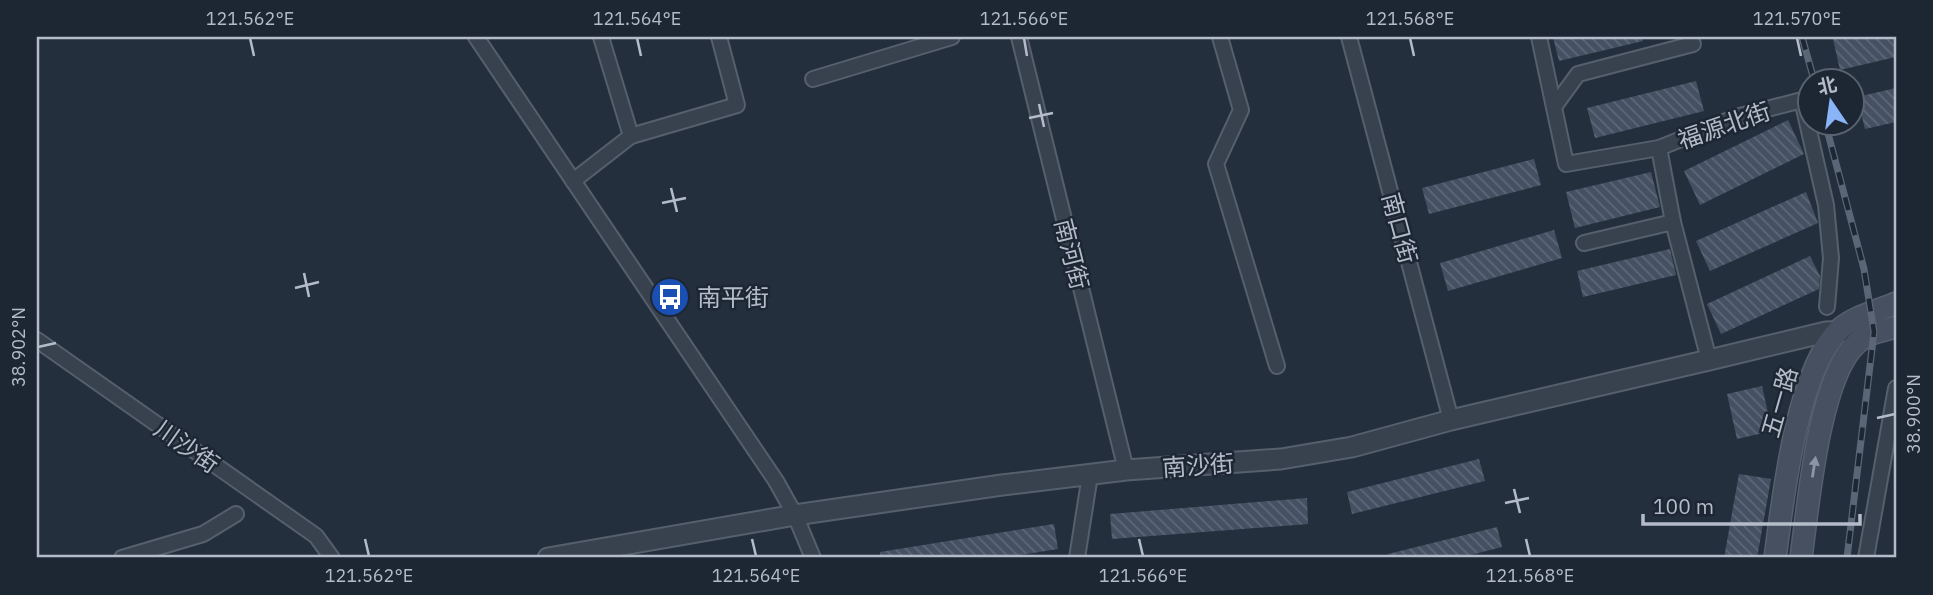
<svg xmlns="http://www.w3.org/2000/svg" width="1933" height="595" viewBox="0 0 1933 595" font-family="'IBM Plex Sans','Noto Sans SC',sans-serif">
	<style>
		.building { fill: url(#building-back-hatch) }
		.lines { fill: none; stroke-linecap: round; stroke-linejoin: round }
		.minor-casing { stroke: #565f6c; stroke-width: 18 }
		.tertiary-casing { stroke: #565f6c; stroke-width: 23 }
		.secondary-casing { stroke: #565f6c; stroke-width: 24 }
		.minor { stroke: #38414e; stroke-width: 14 }
		.tertiary { stroke: #38414e; stroke-width: 19 }
		.secondary { stroke: #465061; stroke-width: 21 }
		.rail-casing { stroke: #5a6575; stroke-width: 7 }
		.rail { stroke: #1d2633; stroke-width: 4.5; stroke-dasharray: 13; stroke-linecap: butt }
		.oneway { fill: #8e96a5 }
		.ticks { fill: none; stroke: #b4bcc9; stroke-width: 2.5 }
		.labels { text-anchor: middle; dominant-baseline: central; stroke-width: 5; stroke-linejoin: round; paint-order: stroke }
		.street-label { font-size: 24px; fill: #b4bcc9; stroke: #1d2633 }
		.poi-label { font-size: 24px; fill: #b4bcc9; stroke: #1d2633; text-anchor: start }
		.neatline { fill: none; stroke: #b4bcc9; stroke-width: 2.5 }
		.ticks-label { font-size: 18px; text-anchor: middle; fill: #b4bcc9 }
	</style>
	<defs>
		<pattern id="building-back-hatch" width="6" height="6" patternUnits="userSpaceOnUse" patternTransform="scale(1.75)"><rect width="6" height="6" fill="#455162"/><path d="M-1 5l2 2M0 0l6 6M5-1l2 2" fill="none" stroke="#5d6877"/></pattern>
	</defs>
	<rect width="100%" height="100%" fill="#242f3e"/>
	<g class="building">
		<path d="M1553,37H1642L1643,41L1559,61Z"/>
		<path d="M1844,37H1896V57L1840,70L1833,39Z"/>
		<path d="M1696,81L1704,111L1595,138L1587,108Z"/>
		<path d="M1896,88V122L1865,129L1857,97Z"/>
		<path d="M1788,120L1804,154L1700,205L1684,171Z"/>
		<path d="M1534,159L1541,185L1429,214L1422,188Z"/>
		<path d="M1651,172L1660,207L1575,228L1566,192Z"/>
		<path d="M1806,192L1818,223L1710,271L1696,241Z"/>
		<path d="M1554,230L1562,258L1448,291L1440,263Z"/>
		<path d="M1670,249L1676,275L1583,297L1577,271Z"/>
		<path d="M1810,256L1820,276L1819,289L1721,334L1707,304Z"/>
		<path d="M1762,386L1772,431L1737,439L1727,394Z"/>
		<path d="M1479,459L1485,481L1352,514L1347,492Z"/>
		<path d="M1739,474L1771,479L1757,558H1724Z"/>
		<path d="M1307,498L1308,524L1112,539L1110,514Z"/>
		<path d="M1054,524L1058,549L1001,558H880V552Z"/>
		<path d="M1497,527L1502,547L1459,558H1389L1388,554Z"/>
	</g>
	<g class="lines">
		<defs>
			<g id="minor">
				<path d="M476,37L776,481L795,515L813,558"/>
				<path d="M601,37L631,136"/>
				<path d="M1019,37L1126,470"/>
				<path d="M1220,37L1241,110L1216,164L1277,366"/>
				<path d="M1349,37L1451,420"/>
				<path d="M1539,37L1566,164L1659,148L1736,117L1802,100L1826,205L1831,258L1827,307"/>
				<path d="M813,79L952,37"/>
				<path d="M1554,107L1578,74L1693,44"/>
				<path d="M1659,148L1673,222"/>
				<path d="M573,181L631,136L737,105L719,37"/>
				<path d="M1584,243L1673,222L1709,360"/>
				<path d="M37,340L316,536L332,558"/>
				<path d="M122,558L203,534L236,514"/>
				<path d="M1077,558L1090,475"/>
				<path d="M1866,558L1896,388"/>
			</g>
			<path id="tertiary" d="M548,558L795,515L1002,485L1126,470L1281,459L1352,447L1451,420L1709,360L1826,332L1848,331"/>
			<g id="secondary">
				<path d="M1775,558C1783,499 1796,374 1838,331C1852,317 1878,311 1896,303"/>
				<path d="M1801,558C1808,507 1819,376 1857,343C1869,332 1882,331 1896,327"/>
			</g>
		</defs>
		<use href="#minor" class="minor-casing"/>
		<use href="#tertiary" class="tertiary-casing"/>
		<use href="#secondary" class="secondary-casing"/>
		<use href="#minor" class="minor"/>
		<use href="#tertiary" class="tertiary"/>
		<use href="#secondary" class="secondary"/>
		<defs>
			<g id="rail">
				<path d="M1802,37L1814,80"/>
				<path d="M1825,122L1864,269L1874,332L1847,558"/>
			</g>
		</defs>
		<use href="#rail" class="rail-casing"/>
		<use href="#rail" class="rail"/>
	</g>
	<defs><path id="oneway-solid" d="M-6-.8H1V-3.2L6.5 0L1 3.2V.8H-6Z" transform="scale(1.75)"/></defs>
	<use class="oneway" href="#oneway-solid" transform="translate(1814 467) rotate(-81)"/>
	<path class="ticks" d="M250,38L254,56M637,38L641,56M1024,38L1027,56M1410,38L1414,56M1797,38L1801,56M1039,104L1044,127M1029,118L1053,113M671,188L677,212M662,203L686,198M304,273L309,297M295,288L319,282M38,347L56,343M1877,418L1895,414M1514,489L1520,513M1505,503L1529,498M365,539L369,556M752,539L756,556M1139,539L1143,556M1526,539L1530,556"/>
	<defs>
		<symbol id="bus-disc" viewBox="-11 -11 22 22"><circle r="9.5" fill="#1a4fb4" stroke="#1d2633"/><path d="M-5-6H5V4H4V6H2V4H-2V6H-4V4H-5ZM-3.5-4V0h7V-4ZM-3.5 1.2v1.5H-2V1.2ZM2 1.2v1.5H3.5V1.2Z" fill="#fff"/></symbol>
	</defs>
	<g fill-rule="evenodd">
		<use href="#bus-disc" x="648" y="275" width="44" height="44"/>
	</g>
	<g class="labels">
		<g class="street-label">
			<text transform="translate(1724 125) rotate(-19)">福源北街</text>
			<text transform="translate(1400 228) rotate(75)">南口街</text>
			<text transform="translate(1072 254) rotate(76)">南河街</text>
			<text transform="translate(1779 402) rotate(-74)">五一路</text>
			<text transform="translate(187 446) rotate(35)">川沙街</text>
			<text transform="translate(1198 465) rotate(-4)">南沙街</text>
		</g>
		<g class="poi-label">
			<text x="697" y="297">南平街</text>
		</g>
	</g>
	<rect width="1933" height="595" fill="none" stroke="#1d2633" stroke-width="77"/>
	<g transform="translate(1831 102) rotate(347)"><circle r="33" fill="#1d2633" stroke="#59626f" stroke-width="2"/>
	<path d="M0-5L12 26L0 18L-12 26Z" fill="#8ab4f8"/>
	<text y="-10" font-size="19" font-weight="bold" text-anchor="middle" fill="#b4bcc9">北</text>
	</g>
	<path d="M1643 514v10h217v-10" fill="none" stroke="#b4bcc9" stroke-width="3.5"/>
	<text x="1653" y="514" font-size="21" fill="#b4bcc9" stroke="#1d2633" stroke-width="5" paint-order="stroke">100 m</text>
	<rect x="38" y="38" width="1857" height="518" class="neatline"/>
	<g class="ticks-label">
		<text x="250" y="25">121.562°E</text>
		<text x="637" y="25">121.564°E</text>
		<text x="1024" y="25">121.566°E</text>
		<text x="1410" y="25">121.568°E</text>
		<text x="1797" y="25">121.570°E</text>
		<text transform="translate(19 347) rotate(-90)" y="6">38.902°N</text>
		<text transform="translate(1914 414) rotate(-90)" y="6">38.900°N</text>
		<text x="369" y="582">121.562°E</text>
		<text x="756" y="582">121.564°E</text>
		<text x="1143" y="582">121.566°E</text>
		<text x="1530" y="582">121.568°E</text>
	</g>
</svg>
